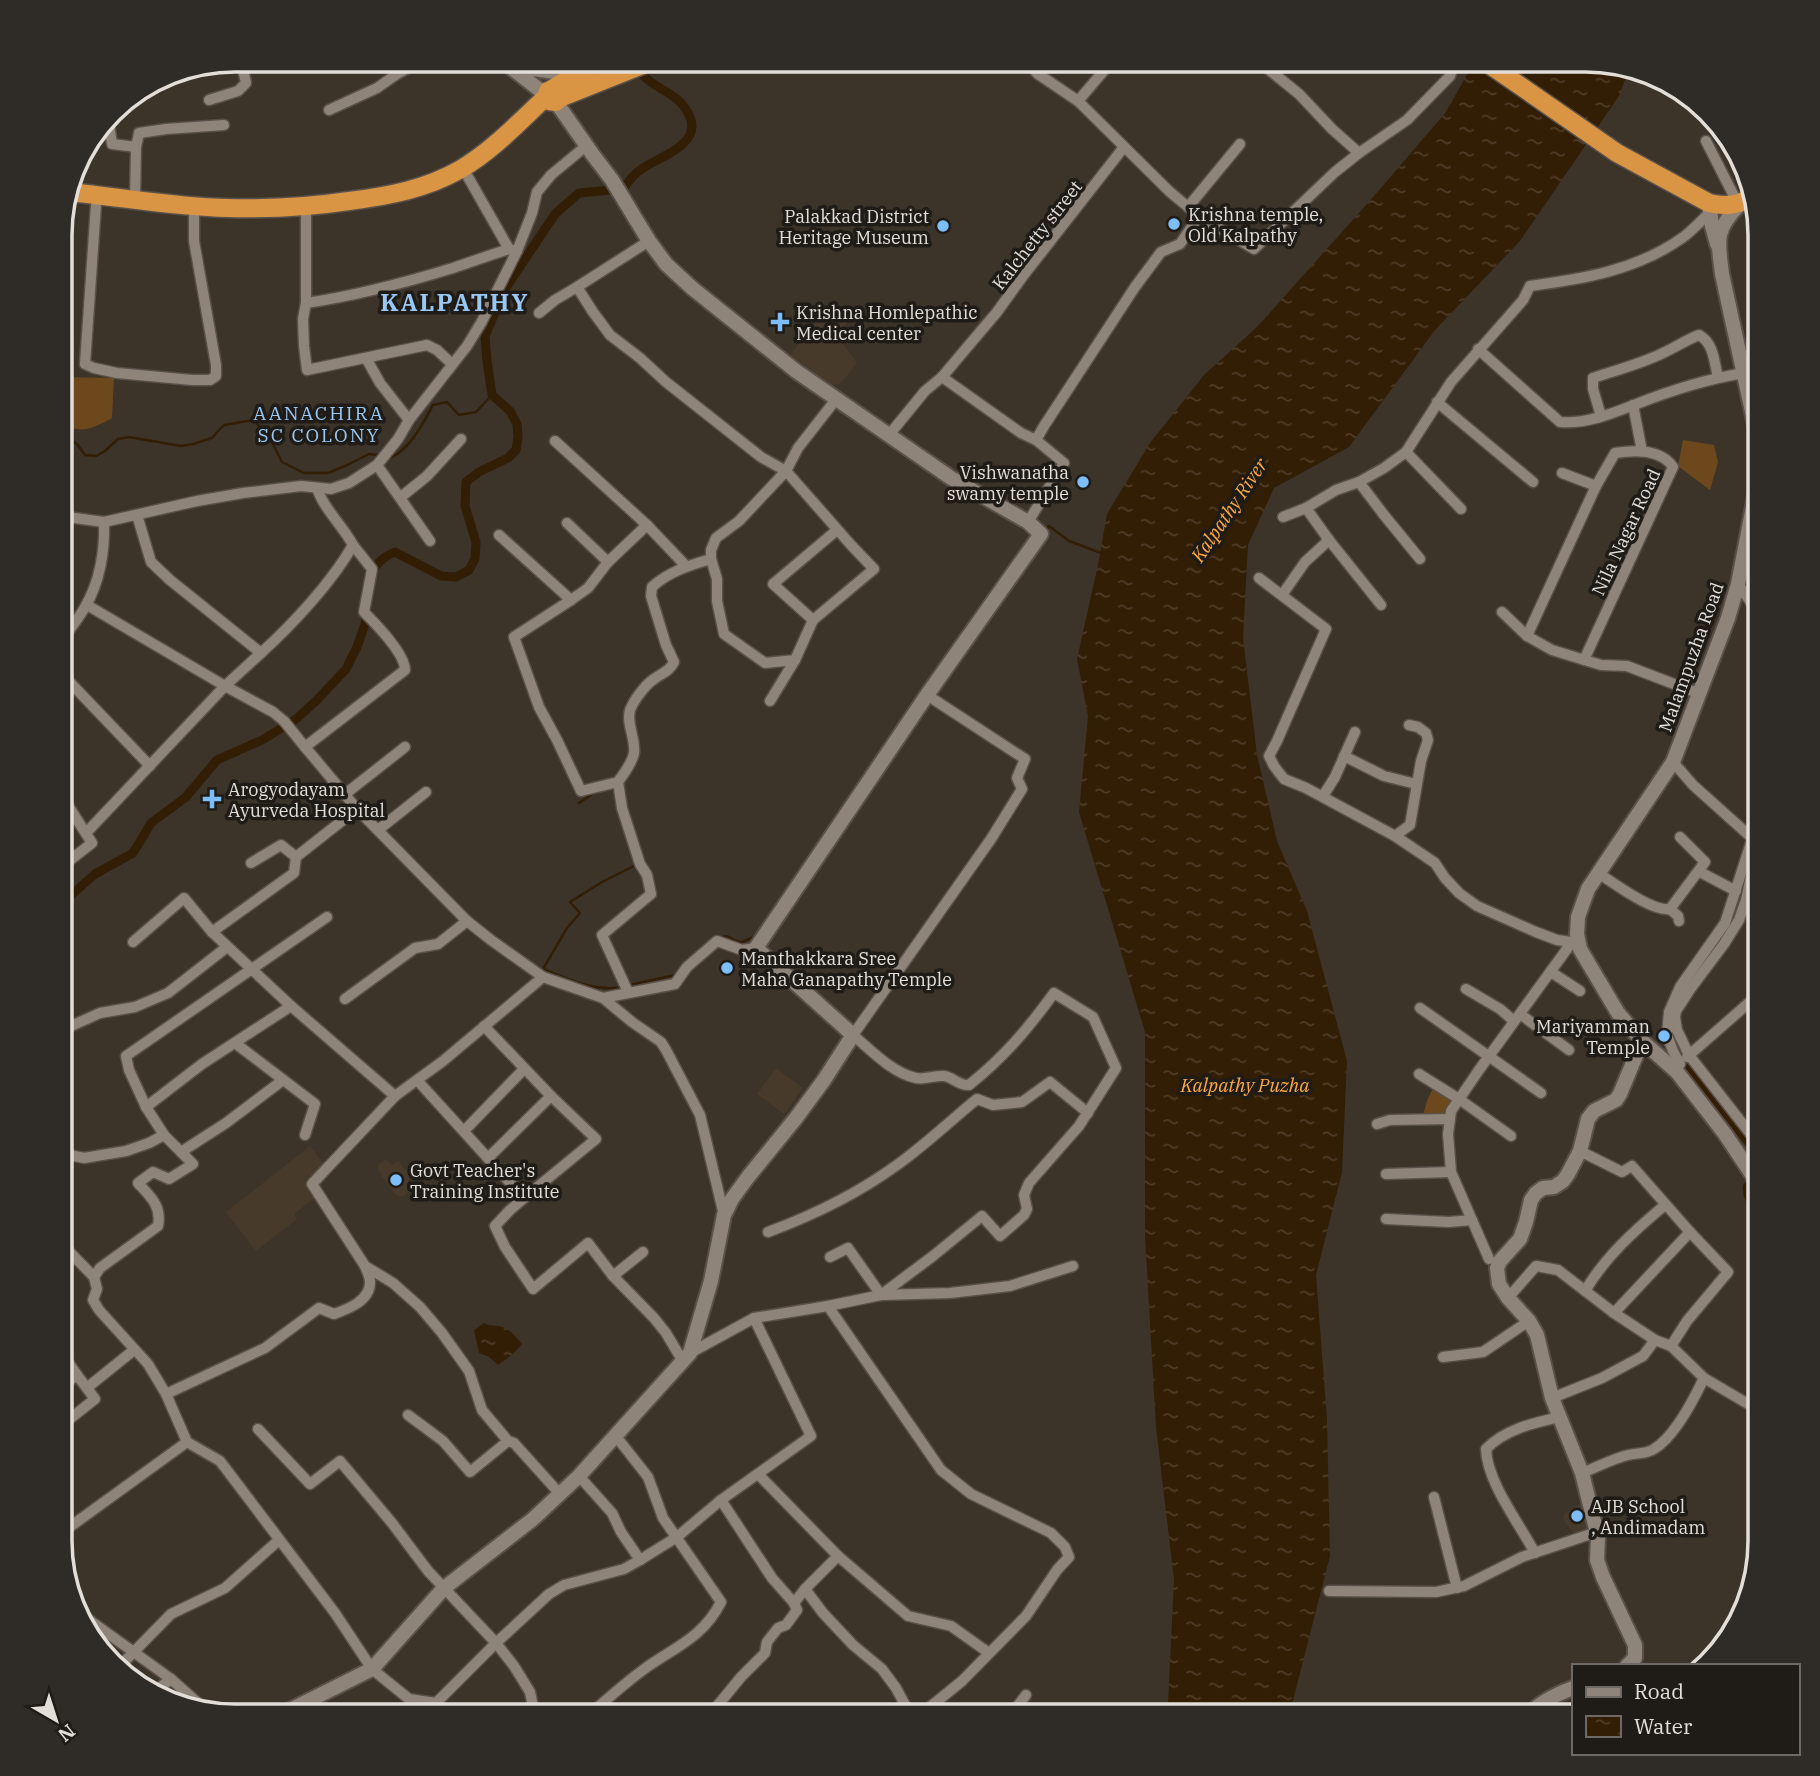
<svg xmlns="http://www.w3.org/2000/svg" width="1820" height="1776" viewBox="0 0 1820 1776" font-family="'IBM Plex Serif',serif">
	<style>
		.built { fill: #483a2b }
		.green { fill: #6e481d }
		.water { fill: url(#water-ripples) }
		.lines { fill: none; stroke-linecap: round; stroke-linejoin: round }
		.stream { stroke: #321d05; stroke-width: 2.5 }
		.canal { stroke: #321d05; stroke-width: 9 }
		.street-casing { stroke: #595149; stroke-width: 13 }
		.secondary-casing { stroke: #595149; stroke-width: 18 }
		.highway-casing { stroke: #595149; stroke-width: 21 }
		.street { stroke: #8f847a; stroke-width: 10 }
		.secondary { stroke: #8f847a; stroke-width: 14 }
		.highway { stroke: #d99444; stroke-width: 18 }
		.poi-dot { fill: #7dbef9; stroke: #1f1b17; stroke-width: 2.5 }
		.labels { text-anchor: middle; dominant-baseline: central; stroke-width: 7; stroke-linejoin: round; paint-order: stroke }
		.poi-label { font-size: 18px; fill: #e4ded8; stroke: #1f1b17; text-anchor: start }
		.street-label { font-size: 18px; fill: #e4ded8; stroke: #1f1b17 }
		.neighbourhood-label { font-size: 19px; letter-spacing: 2px; fill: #99c8f4; stroke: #1f1b17 }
		.water-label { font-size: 19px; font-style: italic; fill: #fea942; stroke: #1f1b17 }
		.district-label { font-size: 24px; font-weight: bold; letter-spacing: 2px; fill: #99c8f4; stroke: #1f1b17 }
		.rim { fill: none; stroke: #e4ded8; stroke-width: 3.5 }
	</style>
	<defs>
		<pattern id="water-ripples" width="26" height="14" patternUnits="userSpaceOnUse" patternTransform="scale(1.75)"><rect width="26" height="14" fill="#321d05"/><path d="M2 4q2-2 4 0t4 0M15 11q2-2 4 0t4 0" fill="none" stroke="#503d29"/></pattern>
	</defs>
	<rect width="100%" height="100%" fill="#3c3329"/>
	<g class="built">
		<path d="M826,308L840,314L847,322L840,340L857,363L840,384L832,385L790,355Z"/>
		<path d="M776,1068L803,1088L784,1114L757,1094Z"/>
		<path d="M310,1146L324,1164L304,1181L316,1197L294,1214L297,1219L256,1251L226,1212Z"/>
		<path d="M386,1159L392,1165L398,1161L410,1176L408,1183L410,1190L405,1196H397L382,1177L377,1166Z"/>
		<path d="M1585,1501L1594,1527L1573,1533L1563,1519L1564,1514Z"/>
	</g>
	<g class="green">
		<path d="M60,377L114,378L112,418C92,429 83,434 60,424Z"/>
		<path d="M1683,440L1714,445L1718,462L1710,490L1678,466Z"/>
		<path d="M1434,1086L1454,1099L1448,1106L1445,1116L1423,1115L1427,1101Z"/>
	</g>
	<g class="water">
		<path d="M1475,60H1596L1629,69L1619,96L1520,241L1435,330L1349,447L1274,488L1248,545L1243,638L1257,755L1277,841L1307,911L1347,1061L1342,1172L1316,1275L1327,1419L1330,1556L1289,1716H1164L1168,1704L1174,1580L1156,1427L1145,1236V1032L1079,812L1088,716L1077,659L1098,565L1107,514L1150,443L1204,375L1257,327L1368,203L1446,112Z"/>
		<path d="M484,1323C491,1327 495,1324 502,1327C511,1329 516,1338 522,1344L513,1354L498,1365L489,1357L479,1353L474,1330Z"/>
	</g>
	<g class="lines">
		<g class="stream">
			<path d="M60,433L77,444L85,455L96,456L105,451L118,439L129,437L181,446L193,444L212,438L224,425L254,420L261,428L272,442L282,462L304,473H328L345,466L369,454L377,455"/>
			<path d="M392,457C411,448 423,423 433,405L447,402L459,415L476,412L492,395"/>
			<path d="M1045,532L1049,526L1069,541L1101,553"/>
			<path d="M579,803L597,791"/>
			<path d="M720,938L727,936C743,946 742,942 758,935"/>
			<path d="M630,985L675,975L677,973"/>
			<path d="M623,987C595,992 569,980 543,969L567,928L580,913L570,902L602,882L638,864"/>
		</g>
		<g class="canal">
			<path d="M624,188C629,180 635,173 643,168C667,153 713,140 681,103C671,91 652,87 642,74"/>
			<path d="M372,575C375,563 384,557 395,552L441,576L456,577L469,570L475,559L476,542L465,506L466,482L479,472L508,458L516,450L518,437L517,424L510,411L492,395L487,361L485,336L505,289L555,214L579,193L611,190"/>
			<path d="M1760,835V832"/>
			<path d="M60,905L95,874L133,853L151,823L186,797L217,760L262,740L295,720L317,700L346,669L357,647L365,624L367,610"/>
			<path d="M1692,979L1725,933L1737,907L1747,879"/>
			<path d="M1672,1023L1675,1047L1684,1062L1760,1156"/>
			<path d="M1759,1178L1747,1187L1748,1195L1760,1219"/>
		</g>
		<defs>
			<g id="street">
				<path d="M1025,60L1038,74L1078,101L1170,192L1199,216L1254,249L1335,172L1359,153L1407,120L1450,76L1452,70L1443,60"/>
				<path d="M1257,60L1299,94L1332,129L1359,153"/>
				<path d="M209,100L238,91L246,83L241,60"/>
				<path d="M1078,101L1113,60"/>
				<path d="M329,110L377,88L397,74L422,60"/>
				<path d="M108,117L112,144L136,147L135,199"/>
				<path d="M1706,141L1738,204"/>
				<path d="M136,147L139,133L166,129L224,125"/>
				<path d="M468,177L509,249"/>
				<path d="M96,205L85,364L94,368L117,373L192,380H210L216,376V365L194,241V215"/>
				<path d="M1188,207L1240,144"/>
				<path d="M306,215V303L303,319L304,346L307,370L427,345L437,350L452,364"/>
				<path d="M649,241L577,287L593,312L610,335L640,358L666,382L761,457L786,471L851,545L874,569L813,620L795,660L765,663L724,634L717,601V579L711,559V550L716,538L739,521L786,471L798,448L837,398"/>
				<path d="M306,303C355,296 404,283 453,268C471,262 490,255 509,249L517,251"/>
				<path d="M539,313L555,300L577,287"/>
				<path d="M1478,349L1560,422C1586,424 1611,414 1634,405C1669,391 1707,379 1744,373"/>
				<path d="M366,358L380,383L409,420"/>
				<path d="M942,377L1021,433L1036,440"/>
				<path d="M1437,402L1533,482"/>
				<path d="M1633,405L1642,451"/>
				<path d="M1601,416L1593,389V378C1616,370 1641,364 1663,353C1676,347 1686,340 1699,335C1714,343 1714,362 1718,377"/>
				<path d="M889,435L925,391L942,377L997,312L1023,276L1124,147"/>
				<path d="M555,441L647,525L686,566"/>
				<path d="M1406,452L1461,509"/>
				<path d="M377,465L430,541"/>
				<path d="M1562,473L1596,486L1615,453C1634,450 1661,449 1673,467L1584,660"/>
				<path d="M1359,482L1384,515L1420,559"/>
				<path d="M401,497L427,476L461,439"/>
				<path d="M1306,508L1329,540L1381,605"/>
				<path d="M137,515L151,562L170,580L261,653C293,624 332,582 353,545C343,526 323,508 317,488"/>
				<path d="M60,516L104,522L197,501L243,493L301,486L331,489L349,483L377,465L398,439L409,420L467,346L481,323L517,251L532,213L537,192L551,175L586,146"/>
				<path d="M1283,517L1306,508L1336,490L1359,482L1384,468L1406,452L1451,382L1523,300L1530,286C1583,279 1637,270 1682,238C1692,231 1701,221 1710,212"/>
				<path d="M1028,522L1064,463L1036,440L1044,426L1135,287L1161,252L1180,244L1199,216"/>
				<path d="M567,523L608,562"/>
				<path d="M499,535L571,600L588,588L608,562L647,525"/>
				<path d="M353,545L372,569L364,612C376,624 405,654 405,670L305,747L357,809L467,921L491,940L543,977L603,998L675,984L687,967L717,941L742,950L756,948"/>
				<path d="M1259,578L1326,629L1277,741L1269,756L1274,766L1284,779L1306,788L1395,836L1435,863L1445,878L1459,893L1477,906L1536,932L1557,940L1579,943"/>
				<path d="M1738,584L1760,615"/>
				<path d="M1282,595L1305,562L1329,540"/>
				<path d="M571,600L514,637L539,707L557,740L581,791L618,782"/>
				<path d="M87,605L225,686L273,712L284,721L305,747"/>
				<path d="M1502,612L1527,636L1552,650L1601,665L1627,666L1700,694"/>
				<path d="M813,620L773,584L837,530"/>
				<path d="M1527,636L1596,486"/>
				<path d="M60,643C68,631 78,620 85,607C100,582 105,550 104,522"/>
				<path d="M60,672L150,766"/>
				<path d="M770,701L795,660"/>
				<path d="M1344,756L1384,776L1416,784"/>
				<path d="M1673,762L1693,785L1752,838L1757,840"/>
				<path d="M344,795L405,747"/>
				<path d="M1323,796L1335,777L1355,732"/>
				<path d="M378,830L426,792"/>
				<path d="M86,833L225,686L261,653"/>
				<path d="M1395,836L1410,825L1421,761L1428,740L1426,733L1418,727L1409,725"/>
				<path d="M1760,846L1751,876L1746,900L1739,920L1724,944L1691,988L1676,1011L1675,1017L1677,1030L1689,1055L1760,1146"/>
				<path d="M251,863L281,845L296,857"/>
				<path d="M60,868L92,843L60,793"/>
				<path d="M1700,872L1736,891"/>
				<path d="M1598,873C1614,883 1652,912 1670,909L1678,916L1679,921"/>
				<path d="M1670,909L1705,862L1680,837"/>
				<path d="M212,932L294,873L296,857L357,809"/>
				<path d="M133,942L184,898L212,932L291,1006L395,1096"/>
				<path d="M1551,972L1580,991"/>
				<path d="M1466,989L1500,1009L1514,1021"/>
				<path d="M628,992L602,935L651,894L647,875L640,864L622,808L618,782C624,773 632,764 634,753C636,739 626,724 630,710C634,700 645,685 654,679C662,673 669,672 674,662L666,645L651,596L652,587C668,572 690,565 711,559"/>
				<path d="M603,998L632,1022L661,1042L666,1050L700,1115L724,1215"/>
				<path d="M345,999L415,948L438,944L467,921"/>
				<path d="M1420,1008L1541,1093"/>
				<path d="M1520,1014L1569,1050"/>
				<path d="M60,1031L100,1013L135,1007L168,993L227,947"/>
				<path d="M235,1043L315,1104L305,1135"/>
				<path d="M1687,1057L1760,993"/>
				<path d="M1680,1064L1673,1051L1667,1035L1669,1012L1680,987L1725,923L1760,815"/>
				<path d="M1419,1074L1459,1099L1511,1136"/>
				<path d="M417,1080L524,1198L596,1139L551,1096L484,1026"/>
				<path d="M146,1107L129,1070L126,1056L327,917"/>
				<path d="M1377,1124L1390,1120L1450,1119"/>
				<path d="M464,1131L524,1069"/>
				<path d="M164,1135L181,1152L226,1123L283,1080"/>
				<path d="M1580,1151L1622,1172L1632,1166L1690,1232"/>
				<path d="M60,1153L84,1158L126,1151L149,1143L164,1135L146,1107L202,1064L291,1006"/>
				<path d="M488,1158L551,1096"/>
				<path d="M1386,1174L1451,1172"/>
				<path d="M524,1198L510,1210L495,1226L505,1247L533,1289L588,1243L613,1276L654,1318L666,1333L682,1360"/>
				<path d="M1386,1219L1449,1222L1472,1220"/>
				<path d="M768,1232C814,1215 857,1194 897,1165C925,1145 950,1121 977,1099L993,1105L1022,1102L1050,1082L1088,1113"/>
				<path d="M830,1257L848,1248L881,1295L950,1293L1010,1286L1073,1266"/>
				<path d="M1489,1259L1451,1172L1448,1134L1451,1111L1479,1070L1572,942"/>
				<path d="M365,1266L393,1283L420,1307L442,1333L469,1371L482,1410L508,1441L514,1443L560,1494"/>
				<path d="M613,1276L643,1252"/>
				<path d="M94,1277L100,1268L158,1226C162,1206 150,1196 138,1183L153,1172L169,1179L193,1164L181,1152"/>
				<path d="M1585,1291C1605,1257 1635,1230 1665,1205"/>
				<path d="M1508,1298L1536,1266L1558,1270L1614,1313L1655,1340L1671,1346L1704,1378L1760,1411"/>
				<path d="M828,1306L941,1470L971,1494L1051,1533L1065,1547L1069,1557L1057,1570L1026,1616L962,1681L919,1716"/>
				<path d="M1614,1313L1690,1232L1728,1272L1687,1321L1671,1346"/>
				<path d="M60,1351L77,1375"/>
				<path d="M690,1353L754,1318L828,1306L881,1295L933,1256L982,1216L1000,1236L1024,1215L1027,1209L1024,1195L1029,1183L1079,1126L1116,1068L1093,1017L1054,993C1027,1030 1004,1057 969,1085C959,1086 953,1077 944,1076C935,1075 925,1080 916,1078C892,1073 871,1050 853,1035L991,839L1022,789L1017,778L1025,759L927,695"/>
				<path d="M1443,1357L1483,1352L1529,1321"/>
				<path d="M88,1387L134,1350"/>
				<path d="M166,1394L265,1348L319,1308L334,1314C348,1309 370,1301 370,1282C370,1277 367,1271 365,1266L312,1184L395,1096L443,1061L543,977"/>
				<path d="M1552,1398L1602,1378L1643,1356L1655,1340"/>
				<path d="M408,1415L443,1441L470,1472L508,1441"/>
				<path d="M60,1425H62L95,1399L77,1375L60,1388"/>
				<path d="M258,1429L310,1484L340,1461L392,1523L428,1571L496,1643L514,1666L530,1692L535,1716"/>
				<path d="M187,1442L220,1461L335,1613L372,1669L409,1699L436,1703"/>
				<path d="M1760,1446L1758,1449L1760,1486"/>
				<path d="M1582,1473C1597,1467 1612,1459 1628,1455C1636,1453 1647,1454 1654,1449C1674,1437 1694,1399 1704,1378"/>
				<path d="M758,1474L838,1556L805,1589L823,1613L853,1645L882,1669L896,1688L911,1716"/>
				<path d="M579,1476L612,1513L621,1532L640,1560"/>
				<path d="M1434,1497L1457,1588"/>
				<path d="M721,1500L772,1578L794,1603L805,1589"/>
				<path d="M60,1534L187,1442L166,1394L148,1364L99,1310L93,1300L97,1289L94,1277L60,1242"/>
				<path d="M1535,1553C1519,1523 1487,1482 1486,1449C1505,1429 1534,1423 1560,1417"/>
				<path d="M838,1556L908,1616L951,1626L989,1653"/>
				<path d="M1329,1591L1436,1592L1464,1586L1522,1557L1597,1532"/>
				<path d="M72,1605L92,1622L171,1679L207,1711"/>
				<path d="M118,1668L171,1614L225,1588L279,1540"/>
				<path d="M153,1693L171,1679"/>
				<path d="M442,1716L436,1703L496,1643L549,1594L564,1585L624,1569L640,1560L677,1537L721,1500L811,1436L754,1318"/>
				<path d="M588,1716C607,1699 626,1682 647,1667C676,1647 704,1636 721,1602L663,1518L648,1477L615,1435"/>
				<path d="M709,1716L741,1677L765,1653L767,1642L778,1628L786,1625L797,1610L794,1603"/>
				<path d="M1010,1716L1026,1695"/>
			</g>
			<g id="secondary">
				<path d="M506,60L527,68L575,75"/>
				<path d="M509,66L546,95"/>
				<path d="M1709,203L1712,226L1717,244"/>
				<path d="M1739,205C1714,231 1718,241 1722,274L1760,448L1757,486L1738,584L1728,618L1673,762L1588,889L1578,917L1577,934L1580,949L1618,1013L1642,1041L1677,1072L1725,1134L1759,1185"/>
				<path d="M1627,1666L1635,1658V1645L1603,1577L1597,1560L1598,1537L1582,1473L1552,1398L1537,1335L1529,1321L1508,1298L1499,1284L1497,1268L1500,1261L1520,1239L1526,1222L1531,1200L1536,1193L1543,1188L1554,1187L1563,1181L1568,1174L1580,1151L1588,1119L1594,1111L1616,1100L1620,1094L1642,1041"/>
				<path d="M278,1716L372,1669L444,1588L533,1519L579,1476L690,1353L711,1281L724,1215L732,1199L748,1177L796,1118L824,1080L853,1035L756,948L927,695L1041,534L1028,522L951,478L796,371L692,288L666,264L649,241L612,180L593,155L556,102"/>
				<path d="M1528,1716C1538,1703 1557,1694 1573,1688"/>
			</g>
			<g id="highway">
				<path d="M1483,60L1617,153L1709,203C1726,207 1738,205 1753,197"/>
				<path d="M552,89L575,75L619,60"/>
				<path d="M560,98L655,60"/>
				<path d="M68,192C121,197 174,207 227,208C268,209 309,207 349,201C389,196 426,189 461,169C493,150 519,122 546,97L548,91L555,89L560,93V98L556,102L549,101L546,97"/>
			</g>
		</defs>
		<use href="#street" class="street-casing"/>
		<use href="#secondary" class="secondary-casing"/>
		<use href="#highway" class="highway-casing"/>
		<use href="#street" class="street"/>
		<use href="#secondary" class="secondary"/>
		<use href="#highway" class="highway"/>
	</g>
	<g class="poi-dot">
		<circle cx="1174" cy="224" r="7"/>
		<circle cx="943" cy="226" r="7"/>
		<path d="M776.5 311.5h7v7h7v7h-7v7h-7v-7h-7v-7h7z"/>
		<circle cx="1083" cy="482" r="7"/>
		<path d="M208.5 788.5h7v7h7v7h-7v7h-7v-7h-7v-7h7z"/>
		<circle cx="727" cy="968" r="7"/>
		<circle cx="1664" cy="1036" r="7"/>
		<circle cx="396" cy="1180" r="7"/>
		<circle cx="1577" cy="1516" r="7"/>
	</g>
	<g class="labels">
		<g class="poi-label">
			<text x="1188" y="214">Krishna temple,<tspan x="1188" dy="21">Old Kalpathy</tspan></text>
			<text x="929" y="216" text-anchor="end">Palakkad District<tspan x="929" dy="21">Heritage Museum</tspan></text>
			<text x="796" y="312">Krishna Homlepathic<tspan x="796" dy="21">Medical center</tspan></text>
			<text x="1069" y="472" text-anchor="end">Vishwanatha<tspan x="1069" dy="21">swamy temple</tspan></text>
			<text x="228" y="789">Arogyodayam<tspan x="228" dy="21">Ayurveda Hospital</tspan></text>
			<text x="741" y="958">Manthakkara Sree<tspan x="741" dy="21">Maha Ganapathy Temple</tspan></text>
			<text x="1650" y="1026" text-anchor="end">Mariyamman<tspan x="1650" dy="21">Temple</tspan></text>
			<text x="410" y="1170">Govt Teacher's<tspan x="410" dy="21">Training Institute</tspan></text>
			<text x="1591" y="1506">AJB School<tspan x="1591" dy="21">, Andimadam</tspan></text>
		</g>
		<g class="street-label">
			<text transform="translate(1037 235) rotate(-52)">Kalchetty street</text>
			<text transform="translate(1626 532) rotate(-65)">Nila Nagar Road</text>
			<text transform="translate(1691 657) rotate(-70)">Malampuzha Road</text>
		</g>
		<g class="neighbourhood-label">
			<text x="319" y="413">AANACHIRA<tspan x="319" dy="22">SC COLONY</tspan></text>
		</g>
		<g class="water-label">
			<text transform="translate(1229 510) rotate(-56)">Kalpathy River</text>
			<text x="1245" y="1085">Kalpathy Puzha</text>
		</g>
		<g class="district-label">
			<text x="455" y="302">KALPATHY</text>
		</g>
	</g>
	<path d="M0 0H1820V1776H0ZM235 72H1585A163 163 0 0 1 1748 235V1541A163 163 0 0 1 1585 1704H235A163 163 0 0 1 72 1541V235A163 163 0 0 1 235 72Z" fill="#2f2b26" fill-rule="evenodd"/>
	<path class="rim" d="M235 72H1585A163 163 0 0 1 1748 235V1541A163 163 0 0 1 1585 1704H235A163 163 0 0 1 72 1541V235A163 163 0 0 1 235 72Z"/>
	<rect x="1572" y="1664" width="228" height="91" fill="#1f1b17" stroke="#6e6964" stroke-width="2"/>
	<rect x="1586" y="1687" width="35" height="10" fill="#8f847a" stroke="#6e6964" stroke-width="2"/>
	<text x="1634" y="1699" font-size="21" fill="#e4ded8">Road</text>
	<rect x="1586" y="1716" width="35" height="21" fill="url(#water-ripples)" stroke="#6e6964" stroke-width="2"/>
	<text x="1634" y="1734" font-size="21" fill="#e4ded8">Water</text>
	<g transform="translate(56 1720) rotate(141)" stroke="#1f1b17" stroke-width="5" paint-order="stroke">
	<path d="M0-5L12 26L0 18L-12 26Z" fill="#e4ded8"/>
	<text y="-10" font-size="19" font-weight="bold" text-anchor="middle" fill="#e4ded8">N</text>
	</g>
</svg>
